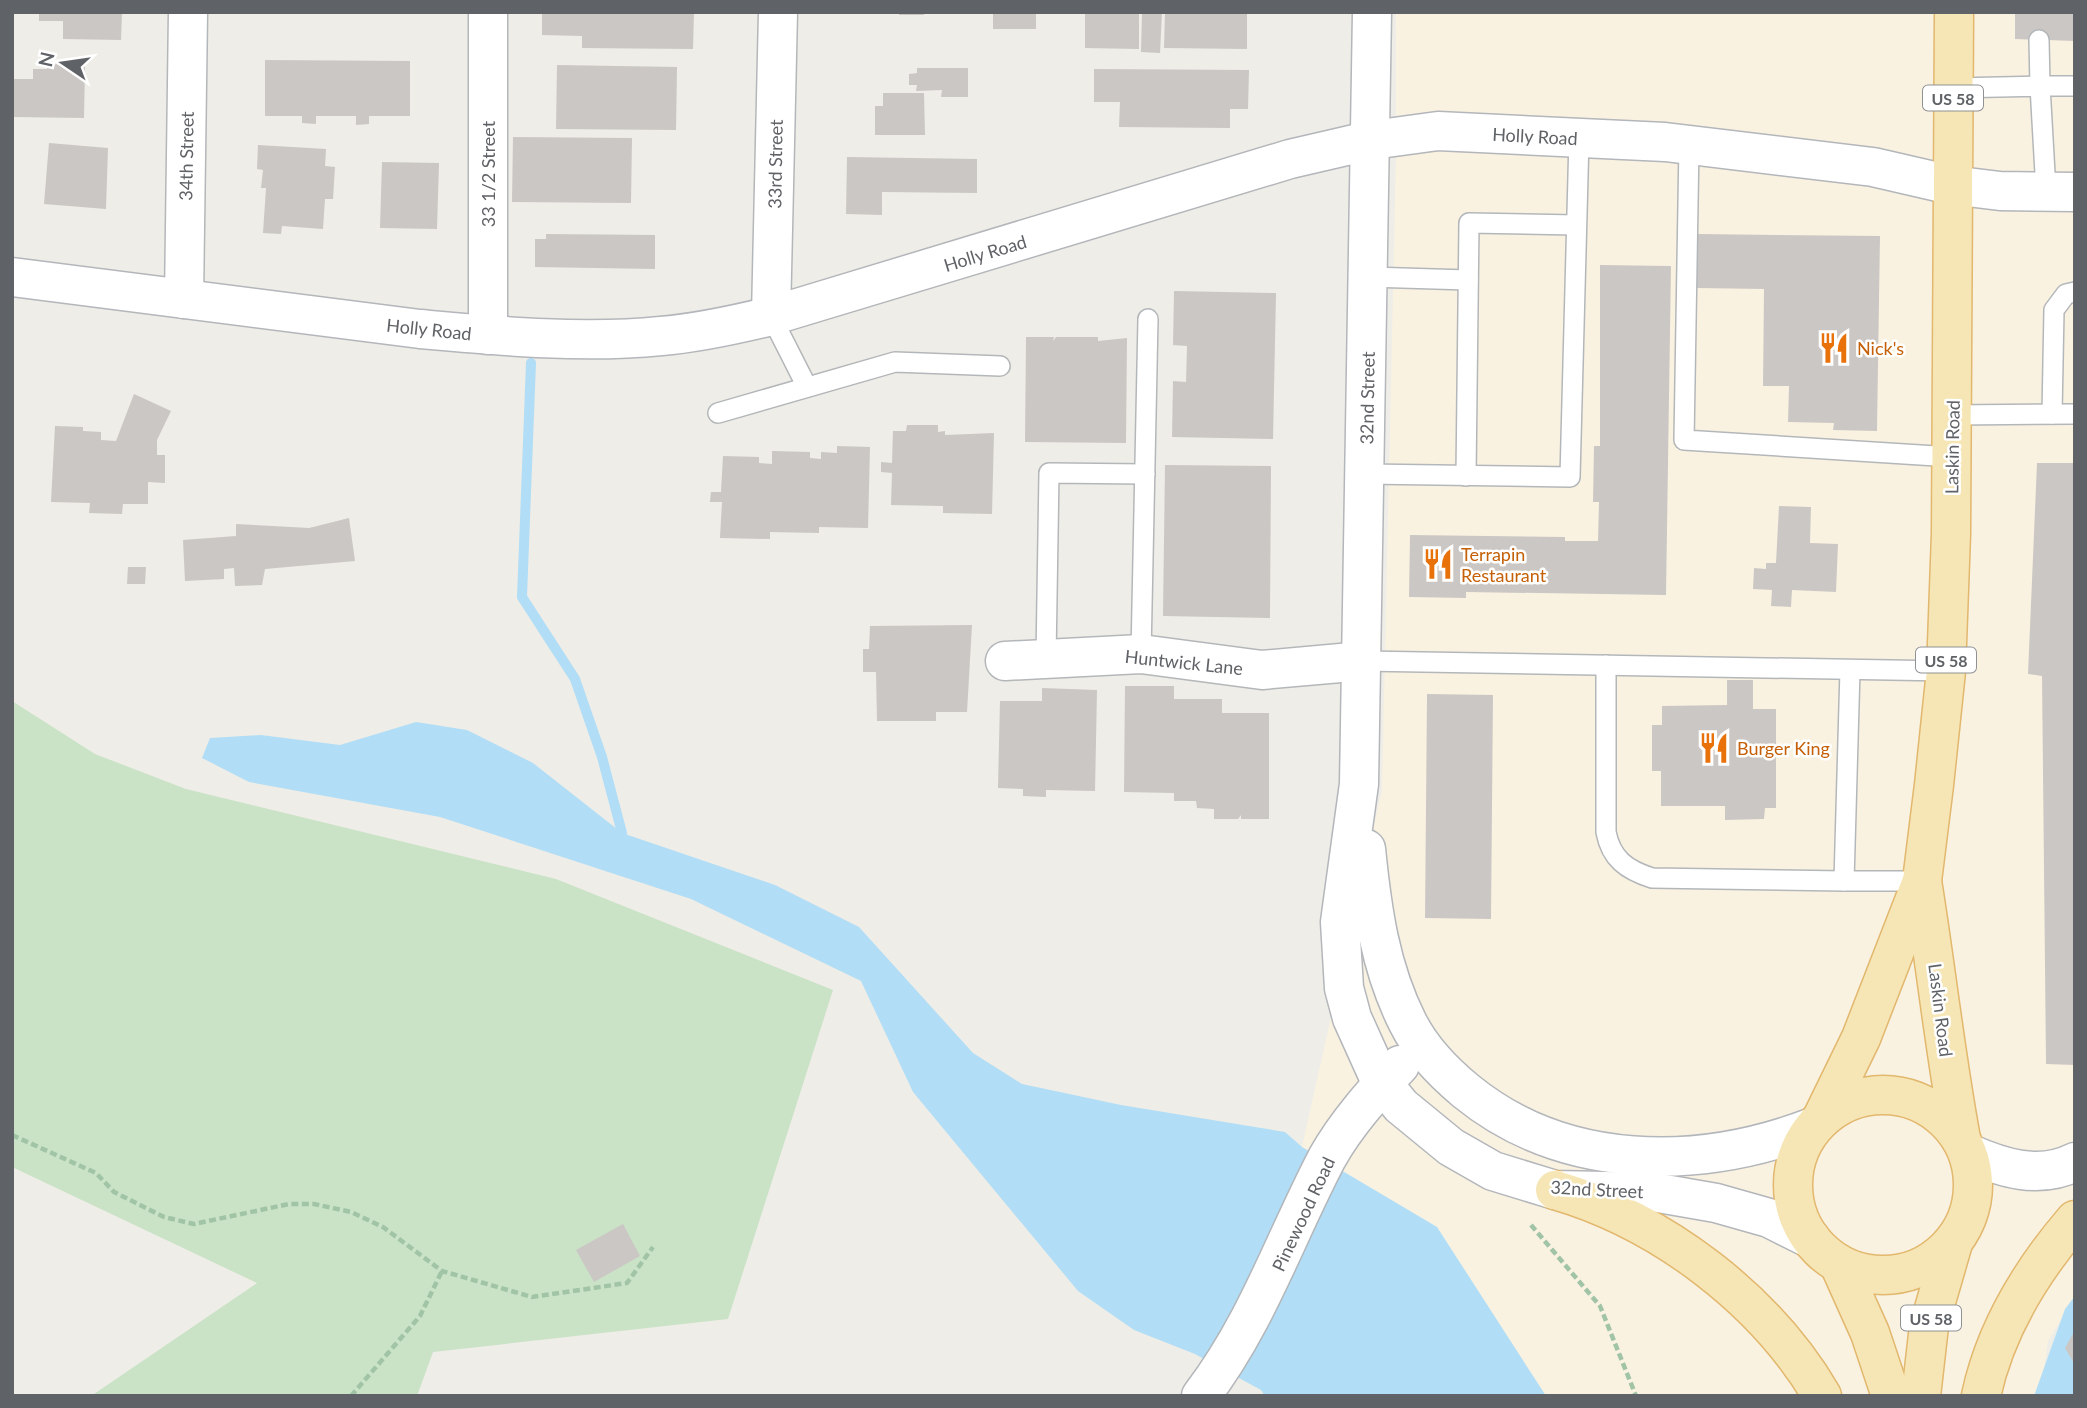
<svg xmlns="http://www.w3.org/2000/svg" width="2087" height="1408" viewBox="0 0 2087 1408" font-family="Lato,sans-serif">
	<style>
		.commercial { fill: #faf2e1 }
		.green { fill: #cae3c7 }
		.water { fill: #b1def6 }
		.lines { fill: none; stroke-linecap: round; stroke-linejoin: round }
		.stream { stroke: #b1def6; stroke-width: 10 }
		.building { fill: #cbc7c4 }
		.lane-casing { stroke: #b4b7ba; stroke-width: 22 }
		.street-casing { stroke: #b4b7ba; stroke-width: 41 }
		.secondary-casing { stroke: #b3b6ba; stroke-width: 41 }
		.primary-casing { stroke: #e2b76e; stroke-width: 41 }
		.path { stroke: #a1c4a7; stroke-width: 4.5; stroke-dasharray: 7 3.5; stroke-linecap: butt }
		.lane { stroke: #fff; stroke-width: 19 }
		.street { stroke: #fff; stroke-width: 38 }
		.secondary { stroke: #fff; stroke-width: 38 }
		.primary { stroke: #f6e6b5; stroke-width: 38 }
		.labels { text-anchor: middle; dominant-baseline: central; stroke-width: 5; stroke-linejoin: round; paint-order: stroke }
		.shield { fill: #fff; stroke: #8f9194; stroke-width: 2 }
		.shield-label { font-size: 16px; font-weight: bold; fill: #5f6266 }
		.street-label { font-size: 18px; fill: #5f6266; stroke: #fff }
		.food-label { font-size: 18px; fill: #c56008; stroke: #fff; text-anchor: start }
	</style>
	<rect width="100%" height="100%" fill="#efede7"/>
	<path class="commercial" d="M1396,12H2075V1296L2048,1341L2040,1396H1546L1437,1227L1302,1147L1382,790L1396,158Z"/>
	<path class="green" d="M12,701L95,754L186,789L556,879L833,990L728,1319L433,1352L417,1396H91L257,1283L12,1167Z"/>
	<g class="water">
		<path d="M416,722L467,730L533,763L622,833L775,885L859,927L973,1053L1022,1084L1121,1105L1285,1132L1302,1147L1437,1227L1546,1396H1265L1261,1390L1195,1354L1134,1330L1078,1291L913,1092L861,981L691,899L440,817L249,782L202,758L210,738L261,735L340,745Z"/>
		<path d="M2075,1296V1396H2034L2065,1309Z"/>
	</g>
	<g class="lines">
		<path class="stream" d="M531,363L522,597L575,679L602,757L622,833"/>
	</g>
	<g class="building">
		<path d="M39,12H122L121,40L63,39V21H39Z"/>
		<path d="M542,12H694L693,49L582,48V36L542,35Z"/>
		<rect x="899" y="12" width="25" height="3"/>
		<rect x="993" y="12" width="43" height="17"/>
		<path d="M1085,12H1139V49L1085,48Z"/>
		<path d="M1142,12H1162L1160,53L1141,52Z"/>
		<path d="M1165,12H1247V49L1164,48Z"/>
		<path d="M2015,12H2075V41L2015,39Z"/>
		<path d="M265,60L410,61V116H369V124L356,125V116H316V124L302,123V116H265Z"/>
		<path d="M47,64L85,65L84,118L12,117V79H33V69H47Z"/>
		<path d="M557,65L677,67L676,130L556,129Z"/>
		<path d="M917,68H968V97H941L942,90L916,91L917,85H909V74L917,73Z"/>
		<path d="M1094,69L1249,70L1248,109H1230V128L1119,127L1120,102H1094Z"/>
		<path d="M883,93H924L925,135H875V106H883Z"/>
		<path d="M513,137L632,138L631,203L512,202Z"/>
		<path d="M49,143L108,148L106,209L44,204Z"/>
		<path d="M258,145L326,149L325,166L335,167L333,199H325L323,229L282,226L281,234L263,233L266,188H261L263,170L257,169Z"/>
		<path d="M847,157L977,159V193L882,192V215L846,214Z"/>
		<path d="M382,162L439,163L437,229L380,228Z"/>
		<path d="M546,234L655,235V269L535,267V239H546Z"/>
		<path d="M1697,234L1880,236L1877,431L1833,430L1834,423L1788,422L1789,386H1763L1764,289L1696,288Z"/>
		<path d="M1600,265L1671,266L1666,595L1466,592V598L1409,597L1410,535L1565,537V541H1598L1599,502H1593L1594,446H1600Z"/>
		<path d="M1174,291L1276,293L1273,439L1172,437L1173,381L1186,382L1187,346L1173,345Z"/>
		<path d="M1026,337H1054L1053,341L1056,337H1098V341L1127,338L1126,443L1025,442Z"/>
		<path d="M134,394L171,411L157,440V455H165V483L148,482V504H123L122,514L89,513L90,503L51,502L55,426L83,427V431L101,432V440L116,441Z"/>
		<path d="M907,425H938V432L945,431V435L994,433L992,514L943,513V506L891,505L892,473L881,472V462L892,463L893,431H906Z"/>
		<path d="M837,446L870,447L868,528L819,527V533L770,532V539L720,538L722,502H710L711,492H721L723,456L759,457V463L772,464V451L810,452V458L821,459V452L837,453Z"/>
		<path d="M2037,463H2075V1065L2046,1064L2042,676L2028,674Z"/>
		<path d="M1165,465L1271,466L1270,618L1163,616Z"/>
		<path d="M1779,506L1811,507L1810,543L1838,544L1836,592L1792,590L1791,607L1771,606L1772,590L1753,589L1754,568L1766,569V563H1776Z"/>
		<path d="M349,518L355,561L265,569L262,585L235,586L234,568L224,569V579L185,581L183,540L236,536V524L309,528Z"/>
		<path d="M128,567H146L145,584H127Z"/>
		<path d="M972,625L967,712H936V721H877L876,672H863V649H869L870,626Z"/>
		<path d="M1727,680H1753V709H1776V808H1765L1764,819L1725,820V806H1661V771H1652V725H1662V706L1727,705Z"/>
		<path d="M1125,686H1174V699H1222V713H1269V819H1241V815L1238,819H1214V809L1197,808L1196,801H1174V793L1124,792Z"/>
		<path d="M1042,688L1097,690L1095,791L1046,790V797L1023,796V789L998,788L1000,701H1042Z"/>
		<path d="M1427,694L1493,695L1491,919L1425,918Z"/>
		<path d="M623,1224L640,1256L594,1282L576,1250Z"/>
		<path d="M2075,1330V1365L2065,1348Z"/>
	</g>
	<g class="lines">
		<defs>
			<g id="lane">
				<path d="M2039,40L2040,86H2075"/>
				<path d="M1953,88L2040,86L2046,191"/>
				<path d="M1689,145L1684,440L1952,457"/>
				<path d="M1369,277L1468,280"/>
				<path d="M771,316L807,387"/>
				<path d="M718,413L895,362L1000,366"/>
				<path d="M2052,414L2054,310L2066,294L2075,292"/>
				<path d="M1952,415L2075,414"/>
				<path d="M1366,474L1570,477L1579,138"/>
				<path d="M1466,476L1469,223L1576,225"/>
				<path d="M1141,654L1148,319"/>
				<path d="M1046,658L1049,473L1145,474"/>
				<path d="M1363,661L1946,671"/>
				<path d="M1606,665V832C1611,859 1627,870 1652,878L1844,881L1850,670"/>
				<path d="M1844,881H1922"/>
			</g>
			<g id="street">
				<path d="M488,12V335"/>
				<path d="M184,299L188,12"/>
				<path d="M771,316L778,12"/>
				<path d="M1005,661L1141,654L1262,670L1363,661"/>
			</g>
			<g id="secondary">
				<path d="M1372,12L1359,784L1340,922L1344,988L1352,1018L1380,1080L1401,1106L1451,1147L1493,1171L1555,1190L1653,1192L1716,1203L1769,1218L1811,1239"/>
				<path d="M12,277L420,329C499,336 582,344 661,336C698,333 734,325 771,316L1290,159L1372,140L1438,131L1665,142L1873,167L1951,185L2000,191L2075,192"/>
				<path d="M1366,849C1372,909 1380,968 1408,1023C1421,1049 1443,1072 1466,1091C1564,1171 1698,1171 1813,1127"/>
				<path d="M1968,1153C2002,1168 2039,1180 2075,1162"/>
				<path d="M1201,1396C1257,1323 1285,1238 1327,1158C1346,1124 1373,1094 1400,1065"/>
			</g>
			<g id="primary">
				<path d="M1922,881C1936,967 1945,1053 1961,1139"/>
				<circle cx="1883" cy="1185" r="90"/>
				<path d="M1822,1118L1861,1038L1922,881L1934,785L1946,671L1951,534L1954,12"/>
				<path d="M1555,1190C1662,1221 1766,1300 1822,1396"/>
				<path d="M1839,1264L1870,1333L1891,1396"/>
				<path d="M1921,1396L1929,1326L1953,1243"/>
				<path d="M1981,1396C1995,1330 2032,1270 2075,1220"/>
			</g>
		</defs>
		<use href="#lane" class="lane-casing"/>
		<use href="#street" class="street-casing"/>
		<use href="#secondary" class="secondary-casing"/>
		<use href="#primary" class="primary-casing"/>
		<g class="path">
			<path d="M12,1135L96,1173L114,1192L164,1217L194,1224L289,1204H314L351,1212L383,1227L442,1271L532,1297L627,1283L653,1247"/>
			<path d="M1531,1225L1600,1306L1636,1396"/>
			<path d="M351,1396L420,1316L442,1271"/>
		</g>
		<use href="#lane" class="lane"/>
		<use href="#street" class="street"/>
		<use href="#secondary" class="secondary"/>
		<use href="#primary" class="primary"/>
	</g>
	<defs>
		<symbol id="restaurant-bare" viewBox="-9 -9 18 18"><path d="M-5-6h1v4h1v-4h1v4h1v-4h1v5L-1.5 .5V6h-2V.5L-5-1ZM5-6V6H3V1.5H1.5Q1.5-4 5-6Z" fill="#e8710a" stroke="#fff" stroke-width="2.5" paint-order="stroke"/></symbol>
	</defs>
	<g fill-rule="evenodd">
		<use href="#restaurant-bare" x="1812" y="326" width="44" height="44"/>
		<use href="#restaurant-bare" x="1416" y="542" width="44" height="44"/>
		<use href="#restaurant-bare" x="1692" y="726" width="44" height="44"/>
	</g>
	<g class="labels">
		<g class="shield">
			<rect x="1923" y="85.5" width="60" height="25" rx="5"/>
			<rect x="1916" y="647.5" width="60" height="25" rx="5"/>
			<rect x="1901" y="1305.5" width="60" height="25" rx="5"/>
		</g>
		<g class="shield-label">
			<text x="1953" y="98">US 58</text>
			<text x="1946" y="660">US 58</text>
			<text x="1931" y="1318">US 58</text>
		</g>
		<g class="street-label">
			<text transform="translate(1535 136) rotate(3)">Holly Road</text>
			<text transform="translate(186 156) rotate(-89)">34th Street</text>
			<text transform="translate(775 164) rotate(-89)">33rd Street</text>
			<text transform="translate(488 174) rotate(-90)">33 1/2 Street</text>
			<text transform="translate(985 253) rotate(-17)">Holly Road</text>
			<text transform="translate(429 329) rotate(6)">Holly Road</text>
			<text transform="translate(1367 398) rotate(-89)">32nd Street</text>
			<text transform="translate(1952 447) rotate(-89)">Laskin Road</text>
			<text transform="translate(1184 662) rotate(6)">Huntwick Lane</text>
			<text transform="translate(1941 1010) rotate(83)">Laskin Road</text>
			<text transform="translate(1597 1189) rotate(3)">32nd Street</text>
			<text transform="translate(1303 1214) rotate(-65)">Pinewood Road</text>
		</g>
		<g class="food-label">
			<text x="1857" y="348">Nick's</text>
			<text x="1461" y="554">Terrapin<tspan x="1461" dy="21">Restaurant</tspan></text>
			<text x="1737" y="748">Burger King</text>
		</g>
	</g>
	<rect width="2087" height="1408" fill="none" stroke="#5f6266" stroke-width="28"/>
	<g transform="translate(63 63) rotate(283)" stroke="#ffffff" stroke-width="5" paint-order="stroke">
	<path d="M0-5L12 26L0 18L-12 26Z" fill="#5f6266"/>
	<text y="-10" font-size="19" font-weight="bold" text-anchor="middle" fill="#5f6266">N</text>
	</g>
</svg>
